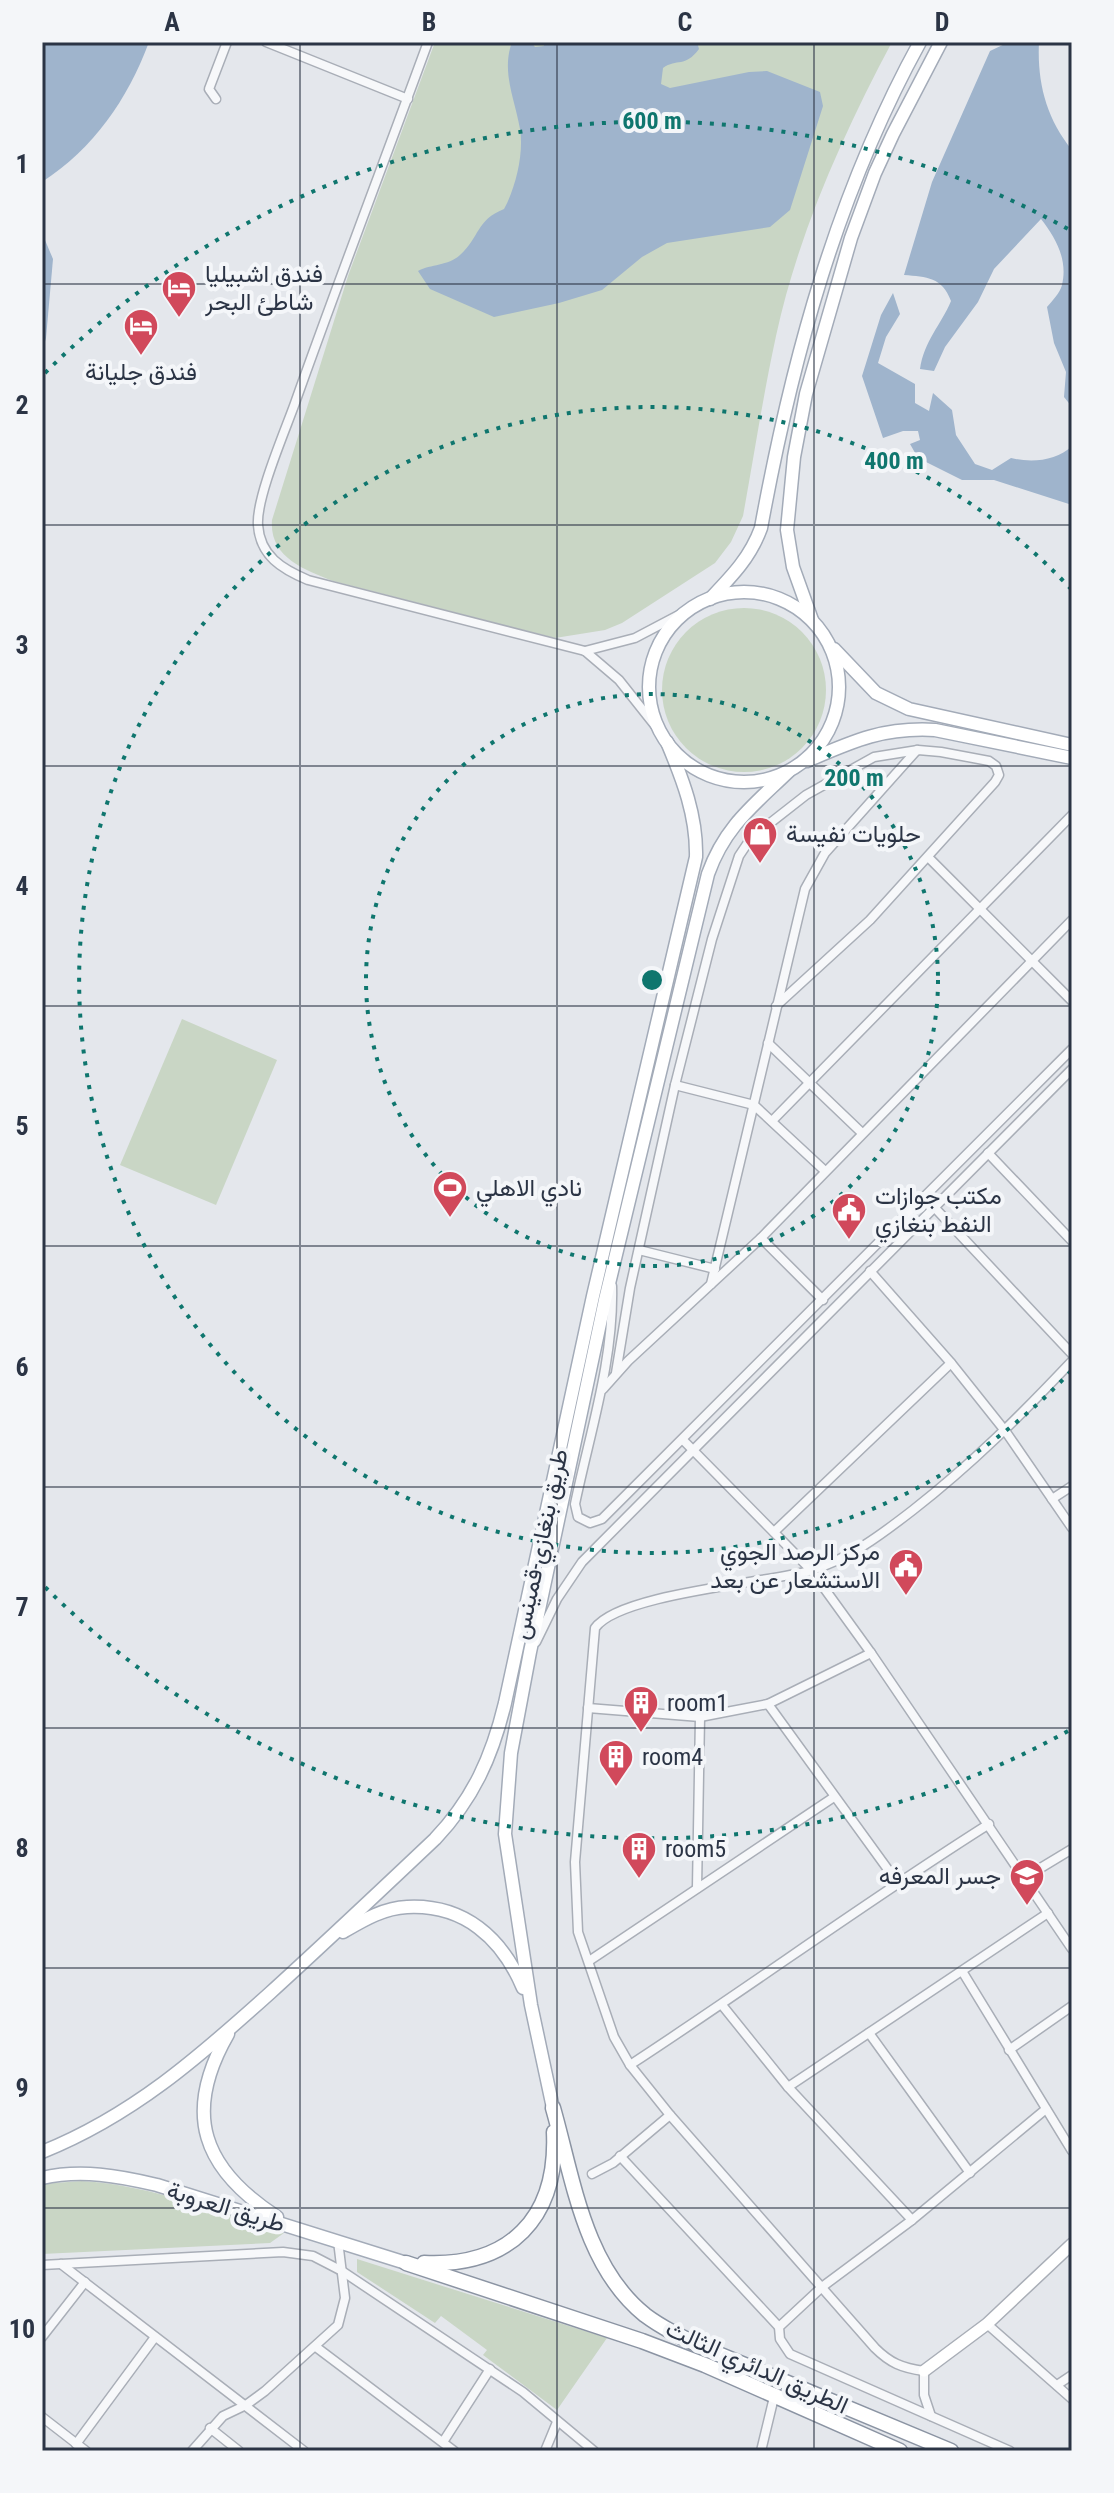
<svg xmlns="http://www.w3.org/2000/svg" width="1114" height="2493" viewBox="0 0 1114 2493" font-family="'Roboto Condensed',Vazirmatn,sans-serif">
	<style>
		.green { fill: #c9d6c5 }
		.water { fill: #9fb4cc }
		.lines { fill: none; stroke-linecap: round; stroke-linejoin: round }
		.street-casing { stroke: #a9aeb7; stroke-width: 11 }
		.secondary-casing { stroke: #a9aeb7; stroke-width: 14 }
		.primary-casing { stroke: #a3abb8; stroke-width: 15 }
		.highway-casing { stroke: #8b94a3; stroke-width: 17 }
		.street { stroke: #f7f8fa; stroke-width: 8 }
		.secondary { stroke: #fff; stroke-width: 11 }
		.primary { stroke: #fff; stroke-width: 12 }
		.highway { stroke: #fff; stroke-width: 14 }
		.grid { fill: none; stroke: #2b3445; stroke-width: 2; stroke-opacity: 0.55 }
		.ring { fill: none; stroke: #0f766e; stroke-width: 4; stroke-dasharray: 4 8 }
		.labels { text-anchor: middle; dominant-baseline: central; stroke-width: 8; stroke-linejoin: round; paint-order: stroke }
		.poi-label { font-size: 24px; fill: #2b3445; stroke: #f4f6f9; text-anchor: start }
		.street-label { font-size: 24px; fill: #2b3445; stroke: #f4f6f9 }
		.centre { fill: #0f766e; stroke: #f4f6f9; stroke-width: 4 }
		.ring-label { font-size: 24px; text-anchor: middle; font-weight: bold; fill: #0f766e; stroke: #f4f6f9; stroke-width: 8; stroke-linejoin: round; paint-order: stroke }
		.neatline { fill: none; stroke: #2b3445; stroke-width: 3 }
		.grid-label { font-size: 26px; text-anchor: middle; font-weight: bold; fill: #2b3445 }
	</style>
	<rect width="100%" height="100%" fill="#e4e7ec"/>
	<g class="green">
		<path d="M435,42H892C843,134 798,234 776,336C763,396 754,456 743,516L731,542L715,563L622,623L605,630L555,638L333,581C304,570 269,557 272,520L348,276Z"/>
		<circle cx="744" cy="690" r="82"/>
		<path d="M182,1019L277,1060L216,1205L120,1165Z"/>
		<path d="M81,2181C151,2185 217,2212 284,2233L270,2243L42,2254V2184Z"/>
		<path d="M357,2259L607,2338L557,2410L483,2355L487,2350L441,2316L435,2323L357,2272Z"/>
	</g>
	<g class="water">
		<path d="M42,42H149C128,99 93,149 42,182Z"/>
		<path d="M512,42H531L535,47L544,46L543,42H697L699,49C685,68 677,58 663,68L661,84L670,88L749,72L767,71L820,92L823,106L790,210L770,227L667,243L642,257L602,290L559,303L494,317L430,289L418,271C431,264 448,266 460,255C480,237 476,220 504,209C516,187 524,153 520,129C515,99 501,72 512,42Z"/>
		<path d="M1009,42H1039C1037,82 1046,118 1072,150V407L1064,397L1066,372L1054,343L1047,307C1052,301 1060,293 1062,285C1068,260 1056,238 1041,219L994,269L978,302L945,347L934,371L920,369C924,341 941,325 951,301C942,277 927,277 904,275L932,182L990,51Z"/>
		<path d="M42,233L53,259L46,338L42,352Z"/>
		<path d="M893,293L900,314L886,337L878,363L915,384V403L929,411L933,393L952,410L956,435L975,464L992,470L1011,458C1031,463 1057,461 1072,446V505L994,480H962L918,458L910,444L920,440L918,431H903L883,438L862,376L881,315Z"/>
	</g>
	<g class="lines">
		<defs>
			<g id="street">
				<path d="M266,42L408,99"/>
				<path d="M428,42C384,162 338,282 295,403C285,431 256,498 258,525C260,556 282,569 308,580L585,651L619,680L661,733"/>
				<path d="M216,99L209,89L227,42"/>
				<path d="M585,651L635,638L690,609"/>
				<path d="M928,857L1072,1001"/>
				<path d="M768,1043L862,1133"/>
				<path d="M675,1085L754,1105L825,1171"/>
				<path d="M772,1121L1072,815"/>
				<path d="M988,1153L1072,1241"/>
				<path d="M934,1207L1072,1354"/>
				<path d="M761,1238L823,1300"/>
				<path d="M639,1250L715,1269"/>
				<path d="M870,1271L951,1363L1006,1432L1072,1528"/>
				<path d="M711,1284L805,889L825,853L917,750"/>
				<path d="M612,1286C614,1360 590,1432 575,1504L578,1517L590,1523L602,1519L1072,1049"/>
				<path d="M616,1373L630,1288L675,1085L712,939L739,856L751,838L806,795L874,757L918,750L941,752L989,761L996,766L999,775L995,782L870,920L776,1006"/>
				<path d="M603,1389L628,1361L761,1238L1072,920"/>
				<path d="M683,1440L811,1570L871,1653L1072,1949"/>
				<path d="M1052,1499L1072,1486"/>
				<path d="M774,1532L951,1363"/>
				<path d="M536,1642L557,1599L582,1562L1072,1069"/>
				<path d="M768,1704L897,1882"/>
				<path d="M588,1708L700,1717L768,1704L871,1653"/>
				<path d="M1024,1878L1072,1849"/>
				<path d="M697,1888L700,1717"/>
				<path d="M589,1961L834,1797"/>
				<path d="M962,1971L1072,2151"/>
				<path d="M722,2005L788,2087L912,2220"/>
				<path d="M869,2033L970,2173"/>
				<path d="M1009,2050L1072,2006"/>
				<path d="M630,2065C751,1986 867,1901 989,1824"/>
				<path d="M788,2087L1048,1913"/>
				<path d="M620,2156L779,2327"/>
				<path d="M592,2174L613,2163L670,2115"/>
				<path d="M61,2264L304,2451"/>
				<path d="M42,2265L283,2252L313,2256L342,2271L523,2392L594,2451"/>
				<path d="M987,2324L1072,2399"/>
				<path d="M42,2337L85,2282"/>
				<path d="M316,2347L454,2451"/>
				<path d="M1057,2385L1072,2375"/>
				<path d="M931,2416L924,2395V2371C902,2368 890,2363 875,2348L670,2115L630,2065L614,2037L578,1932L575,1862L595,1628C619,1594 764,1583 809,1571C848,1560 882,1534 913,1510C973,1463 1020,1416 1072,1361"/>
				<path d="M42,2417L86,2451"/>
				<path d="M210,2428L239,2451"/>
				<path d="M443,2442L490,2369"/>
				<path d="M76,2444L155,2337"/>
				<path d="M192,2451L223,2416L246,2405L265,2391L338,2325L345,2298L338,2241"/>
				<path d="M545,2451L557,2422"/>
				<path d="M761,2451L775,2393"/>
				<path d="M1010,2451L790,2354L780,2339L779,2327L822,2287L912,2220L1046,2109"/>
			</g>
			<path id="secondary" d="M924,2371L987,2324L1072,2244"/>
			<g id="primary">
				<circle cx="744" cy="687" r="95"/>
				<path d="M710,599C731,577 750,558 761,528C792,359 837,193 920,42"/>
				<path d="M812,620L793,567L787,530L794,457L806,394L851,238L875,173L893,134L941,42"/>
				<path d="M834,649L876,693L909,709L1072,745"/>
				<path d="M807,761C853,741 884,727 935,730L1072,758"/>
				<path d="M343,1932C362,1921 383,1908 407,1907C464,1904 502,1938 523,1988"/>
				<path d="M228,2034C182,2114 203,2169 277,2217"/>
				<path d="M553,2108L531,2005L505,1834L511,1753L530,1652L605,1300L708,874C725,826 754,805 789,771"/>
				<path d="M42,2152C132,2116 199,2057 270,1993C326,1942 380,1891 435,1839C473,1799 492,1757 505,1703L593,1296L696,857C697,816 683,780 667,742"/>
				<path d="M42,2178C81,2169 119,2176 157,2185L406,2263"/>
			</g>
			<g id="highway">
				<path d="M553,2108C573,2178 584,2266 645,2315C665,2330 688,2340 711,2351L951,2451"/>
				<path d="M406,2263L642,2341L705,2365L900,2451"/>
				<path d="M424,2263C510,2267 558,2218 554,2132"/>
			</g>
		</defs>
		<use href="#street" class="street-casing"/>
		<use href="#secondary" class="secondary-casing"/>
		<use href="#primary" class="primary-casing"/>
		<use href="#highway" class="highway-casing"/>
		<use href="#street" class="street"/>
		<use href="#secondary" class="secondary"/>
		<use href="#primary" class="primary"/>
		<use href="#highway" class="highway"/>
	</g>
	<path class="grid" d="M300,42V2451M557,42V2451M814,42V2451M42,284H1072M42,525H1072M42,766H1072M42,1006H1072M42,1246H1072M42,1487H1072M42,1728H1072M42,1968H1072M42,2208H1072"/>
	<g class="ring">
		<circle cx="652" cy="980" r="286"/>
		<path d="M1071 1371A573 573 0 1 1 1071 589"/>
		<path d="M1068 1731A859 859 0 0 1 45 1587M45 373A859 859 0 0 1 1068 229"/>
	</g>
	<defs>
		<symbol id="hotel-pin" viewBox="-11 -11 22 30"><path d="M0 17L-7.5 6A9.5 9.5 0 1 1 7.5 6Z" fill="#d1495b" stroke="#f4f6f9"/><path d="M-6-4.5h1.5V1H6V5H4.5V3h-9V5H-6ZM-4 0a1.8 1.8 0 1 1 3.6 0ZM.5 0V-2.5h3Q6-2.5 6 0Z" fill="#fff"/></symbol>
		<symbol id="shop-pin" viewBox="-11 -11 22 30"><path d="M0 17L-7.5 6A9.5 9.5 0 1 1 7.5 6Z" fill="#d1495b" stroke="#f4f6f9"/><path d="M-5-2.5h2.3a2.7 3.5 0 0 1 5.4 0H5L5.5 6h-11ZM-1.5-2.5h3a1.5 2.3 0 0 0-3 0Z" fill="#fff"/></symbol>
		<symbol id="stadium-pin" viewBox="-11 -11 22 30"><path d="M0 17L-7.5 6A9.5 9.5 0 1 1 7.5 6Z" fill="#d1495b" stroke="#f4f6f9"/><path d="M0-5a6.5 5 0 1 0 0 10a6.5 5 0 1 0 0-10ZM-3.5-1.8h7v3.6h-7Z" fill="#fff"/></symbol>
		<symbol id="civic-pin" viewBox="-11 -11 22 30"><path d="M0 17L-7.5 6A9.5 9.5 0 1 1 7.5 6Z" fill="#d1495b" stroke="#f4f6f9"/><path d="M-.6-6.5H3V-4.5H.6V-3L4-1V1h2V6H-6V1h2V-1L-.6-3ZM-1.2 2.5V6h2.4V2.5Z" fill="#fff"/></symbol>
		<symbol id="building-pin" viewBox="-11 -11 22 30"><path d="M0 17L-7.5 6A9.5 9.5 0 1 1 7.5 6Z" fill="#d1495b" stroke="#f4f6f9"/><path d="M-4-6H4V6H1V3H-1V6H-4ZM-2.5-4.3h1.7v1.8h-1.7ZM.8-4.3h1.7v1.8H.8ZM-2.5-1h1.7V.8h-1.7ZM.8-1h1.7V.8H.8Z" fill="#fff"/></symbol>
		<symbol id="school-pin" viewBox="-11 -11 22 30"><path d="M0 17L-7.5 6A9.5 9.5 0 1 1 7.5 6Z" fill="#d1495b" stroke="#f4f6f9"/><path d="M0-5L7-2L0 1L-7-2ZM-4 1L0 2.5L4 1V4Q0 6-4 4Z" fill="#fff"/></symbol>
	</defs>
	<g fill-rule="evenodd">
		<use href="#hotel-pin" x="159" y="268" width="40" height="54"/>
		<use href="#hotel-pin" x="121" y="306" width="40" height="54"/>
		<use href="#shop-pin" x="740" y="814" width="40" height="54"/>
		<use href="#stadium-pin" x="430" y="1168" width="40" height="54"/>
		<use href="#civic-pin" x="829" y="1190" width="40" height="54"/>
		<use href="#civic-pin" x="886" y="1546" width="40" height="54"/>
		<use href="#building-pin" x="621" y="1683" width="40" height="54"/>
		<use href="#building-pin" x="596" y="1737" width="40" height="54"/>
		<use href="#building-pin" x="619" y="1829" width="40" height="54"/>
		<use href="#school-pin" x="1007" y="1856" width="40" height="54"/>
	</g>
	<g class="labels">
		<g class="poi-label">
			<text x="205" y="274">فندق اشبيليا<tspan x="205" dy="28">شاطئ البحر</tspan></text>
			<text x="141" y="372" text-anchor="middle">فندق جليانة</text>
			<text x="786" y="834">حلويات نفيسة</text>
			<text x="476" y="1188">نادي الاهلي</text>
			<text x="875" y="1196">مكتب جوازات<tspan x="875" dy="28">النفط بنغازي</tspan></text>
			<text x="880" y="1552" text-anchor="end">مركز الرصد الجوي<tspan x="880" dy="28">الاستشعار عن بعد</tspan></text>
			<text x="667" y="1703">room1</text>
			<text x="642" y="1757">room4</text>
			<text x="665" y="1849">room5</text>
			<text x="1001" y="1876" text-anchor="end">جسر المعرفه</text>
		</g>
		<g class="street-label">
			<text transform="translate(540 1544) rotate(-78)">طريق بنغازي-قمينس</text>
			<text transform="translate(226 2207) rotate(17)">طريق العروبة</text>
			<text transform="translate(757 2367) rotate(24)">الطريق الدائري الثالث</text>
		</g>
	</g>
	<circle cx="652" cy="980" r="12" class="centre"/>
	<g class="ring-label">
		<text x="652" y="129">600 m</text>
		<text x="894" y="469">400 m</text>
		<text x="854" y="786">200 m</text>
	</g>
	<rect width="1114" height="2493" fill="none" stroke="#f4f6f9" stroke-width="88"/>
	<rect x="44" y="44" width="1026" height="2405" class="neatline"/>
	<g class="grid-label">
		<text x="172" y="31">A</text>
		<text x="429" y="31">B</text>
		<text x="685" y="31">C</text>
		<text x="942" y="31">D</text>
		<text x="22" y="173">1</text>
		<text x="22" y="414">2</text>
		<text x="22" y="654">3</text>
		<text x="22" y="895">4</text>
		<text x="22" y="1135">5</text>
		<text x="22" y="1376">6</text>
		<text x="22" y="1616">7</text>
		<text x="22" y="1857">8</text>
		<text x="22" y="2097">9</text>
		<text x="22" y="2338">10</text>
	</g>
</svg>
